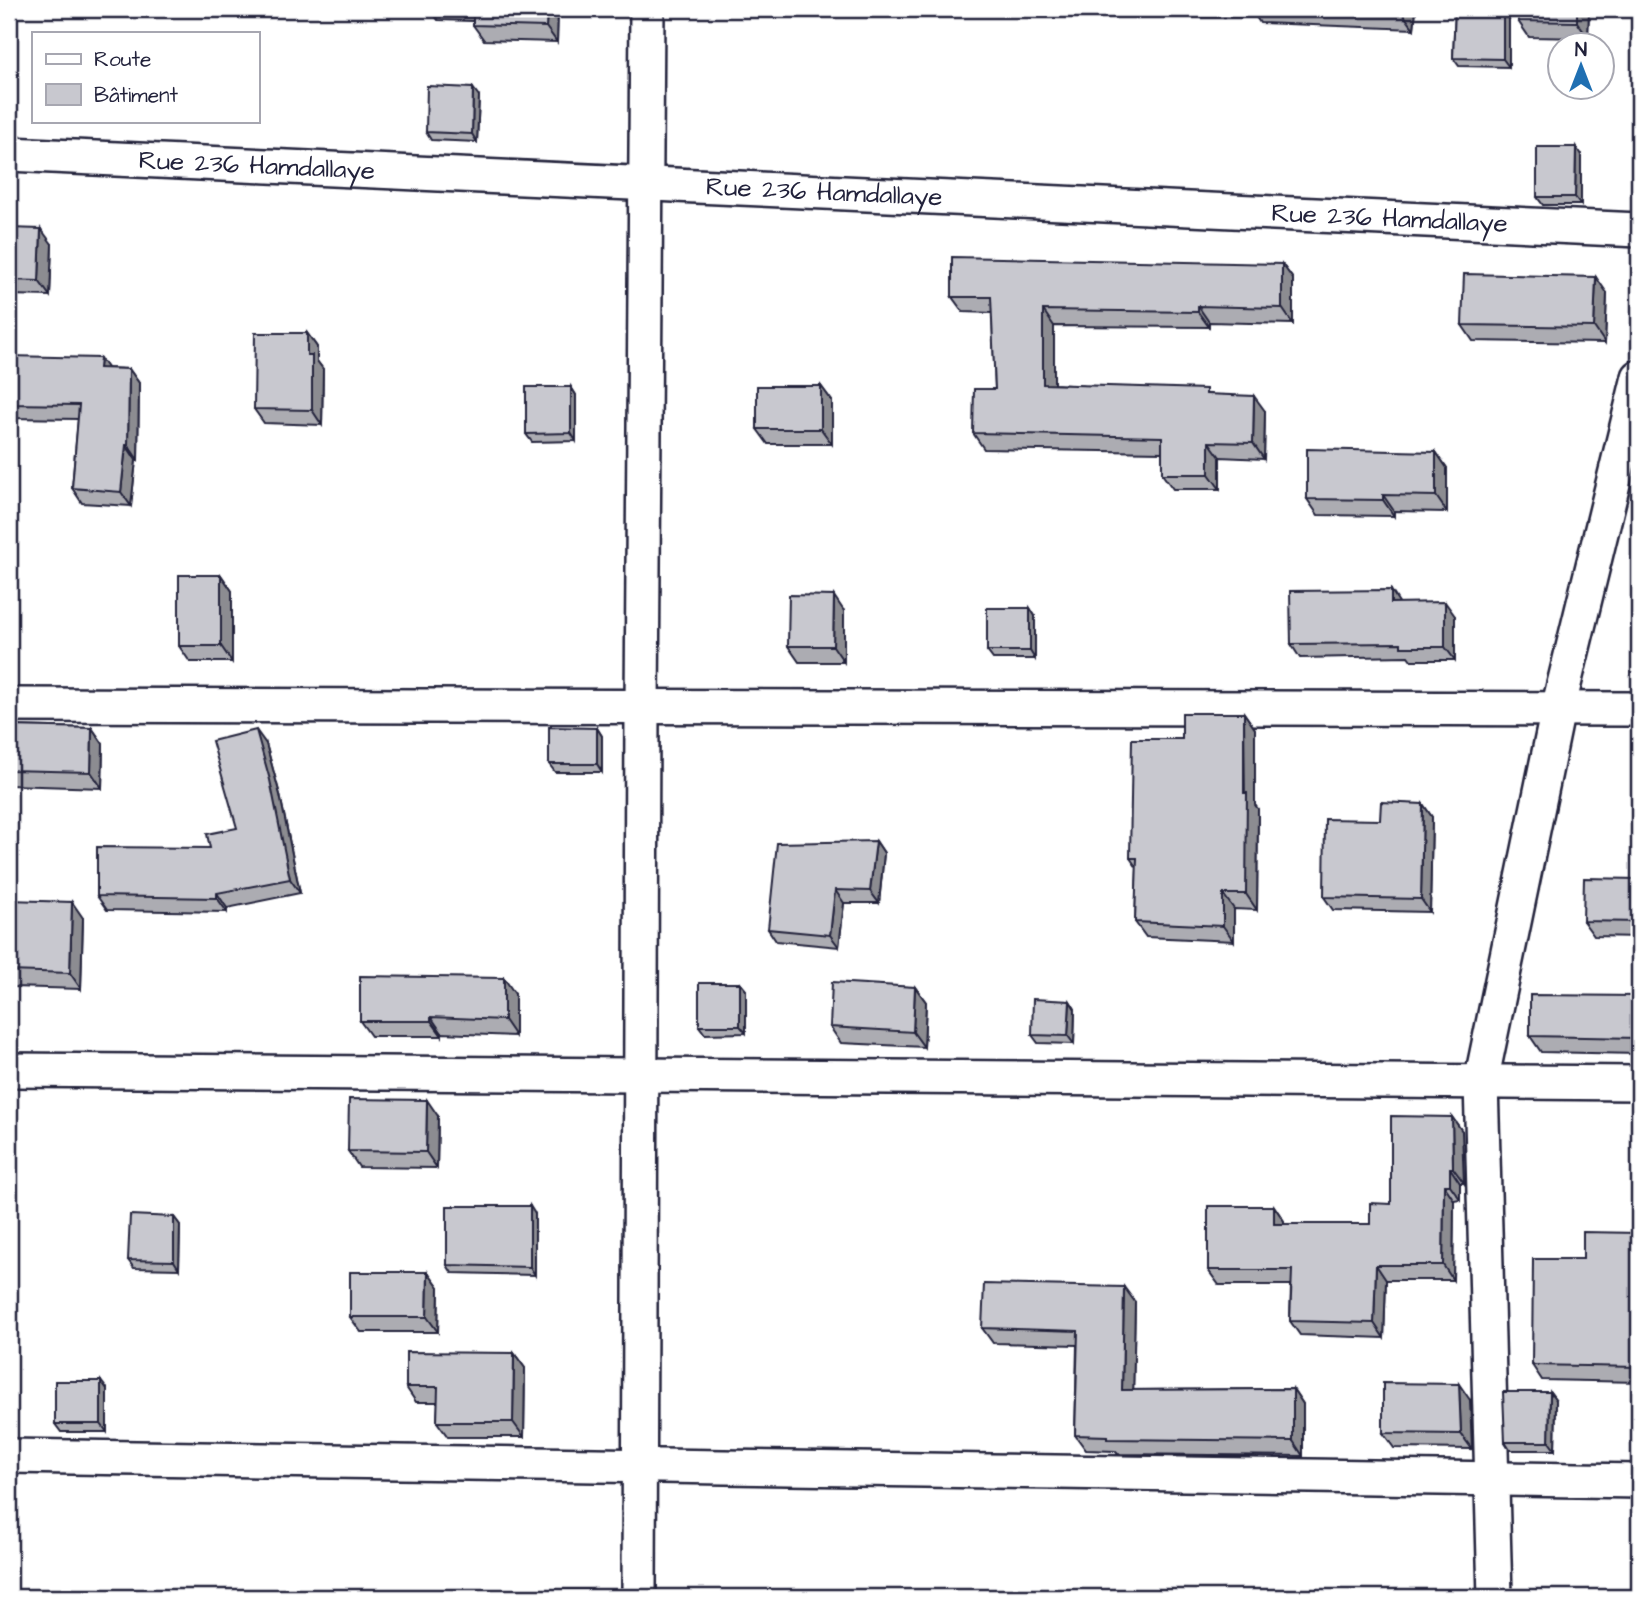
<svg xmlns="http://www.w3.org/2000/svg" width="1648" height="1606" viewBox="0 0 1648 1606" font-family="'Architects Daughter',sans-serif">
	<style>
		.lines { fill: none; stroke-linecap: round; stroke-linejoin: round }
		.street-casing { stroke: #22223b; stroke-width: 38 }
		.street { stroke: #fff; stroke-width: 33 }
		.wall { fill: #acacb2; stroke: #22223b; stroke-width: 2 }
		.shaded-wall { fill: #8c8c91; stroke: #22223b; stroke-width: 2 }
		.building { fill: #c8c8cf; stroke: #22223b; stroke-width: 2 }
		.labels { text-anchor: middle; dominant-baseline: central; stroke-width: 5; stroke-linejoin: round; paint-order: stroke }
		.street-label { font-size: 26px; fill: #22223b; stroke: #fff }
	</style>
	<rect width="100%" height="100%" fill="#fff"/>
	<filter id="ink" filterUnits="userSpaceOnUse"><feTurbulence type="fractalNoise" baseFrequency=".0143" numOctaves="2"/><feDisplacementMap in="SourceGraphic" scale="14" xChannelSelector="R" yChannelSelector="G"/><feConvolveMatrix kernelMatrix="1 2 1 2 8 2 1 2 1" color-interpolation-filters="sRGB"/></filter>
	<g filter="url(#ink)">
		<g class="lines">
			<defs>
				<g id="street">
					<path id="s1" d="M9,154L1639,230"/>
					<path d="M9,705L1639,709"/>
					<path d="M9,1070L1639,1083"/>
					<path d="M9,1456L1639,1481"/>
					<path d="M639,1597L642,707L647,9"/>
					<path d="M1495,1597L1481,1082L1558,709L1639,377"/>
				</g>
			</defs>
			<use href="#street" class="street-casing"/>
			<use href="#street" class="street"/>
		</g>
		<g class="wall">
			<path d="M430,9H558L557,42L484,40L473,25V21L438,20Z"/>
			<path d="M1116,9H1416L1414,29L1260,23L1256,17H1192L1188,11L1119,12Z"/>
			<path d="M1455,9H1505L1509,15V67L1459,66L1453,58Z"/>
			<path d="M1519,9H1589L1588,38L1529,37L1518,21Z"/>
			<path d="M479,96L477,142L431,140L426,132Z"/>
			<path d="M1581,155V205H1543L1537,197Z"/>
			<path d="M9,228L52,244L50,296L9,295Z"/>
			<path d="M1282,264L1293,279V324L1209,322V327L1054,326V384L1210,394L1265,411L1264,459L1220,457V489H1173L1162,474V452L984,449L973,433L995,389L992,313L963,312L952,297Z"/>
			<path d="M1607,293L1605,343L1473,341L1462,325Z"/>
			<path d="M307,333L317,347V361L323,369L322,425L264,423L254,409Z"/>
			<path d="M9,356L107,368L129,369L139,383L138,460H136L131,506L82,503L72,488L78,419L9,418Z"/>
			<path d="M821,386L832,401V444H768L757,429Z"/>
			<path d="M571,387L576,395V441L532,442L526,434Z"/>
			<path d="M1436,452L1447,468V512L1394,511V516L1318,515L1307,499Z"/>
			<path d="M221,575L232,591V662H190L179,646Z"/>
			<path d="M1399,603L1455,616V660H1411L1408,656L1300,658L1291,644Z"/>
			<path d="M1030,608L1035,616V659H993L987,651Z"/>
			<path d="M844,611V662H799L788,646Z"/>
			<path d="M1244,713L1255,729V805L1258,809L1257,910L1234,909V941L1146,937L1135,922L1137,868L1130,858L1182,739Z"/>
			<path d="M9,726L92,728L103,744L102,788L9,785Z"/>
			<path d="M597,728L602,736V772H555L549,764Z"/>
			<path d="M266,744L280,795L300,893L227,908V912L107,910L97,896L210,848L237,828Z"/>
			<path d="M1423,804L1432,817L1430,912L1333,910L1324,897L1380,820Z"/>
			<path d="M876,841L884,853L879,903H844L839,947L776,941L768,929Z"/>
			<path d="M1639,879V937L1594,936L1583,921Z"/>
			<path d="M9,900L83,918L81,989L12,987L9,982Z"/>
			<path d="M740,983L746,990V1033L705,1034L699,1026Z"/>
			<path d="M915,987L926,1002L924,1047L841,1043L830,1027Z"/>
			<path d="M515,994V1036L442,1033V1036H371L360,1021Z"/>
			<path d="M1639,996V1054L1541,1052L1530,1036Z"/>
			<path d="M1070,1001L1075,1009L1074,1044L1038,1043L1032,1035Z"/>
			<path d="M438,1116L437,1168L359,1167L348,1151Z"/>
			<path d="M1452,1117L1462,1131L1464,1183H1460V1199L1454,1200L1453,1280H1386L1384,1338L1300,1335L1290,1321L1291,1285H1219L1208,1270L1274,1206L1284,1221V1224H1370L1391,1204Z"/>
			<path d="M535,1214V1275L452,1273L447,1265Z"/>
			<path d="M174,1217L180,1225L179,1269L134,1268L128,1260Z"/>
			<path d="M1639,1233V1382L1542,1380L1532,1365L1583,1259Z"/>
			<path d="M428,1272L439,1287L438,1332H361L350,1317Z"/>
			<path d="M1135,1302L1133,1390L1293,1389L1303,1404V1456L1118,1454L1115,1451L1086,1450L1075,1435L1077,1345L993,1343L982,1328Z"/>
			<path d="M514,1353L525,1368L524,1437H448L437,1422L438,1402H416L406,1387Z"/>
			<path d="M107,1389V1432H61L55,1424Z"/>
			<path d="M1550,1392L1556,1400L1555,1450H1510L1505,1442Z"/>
			<path d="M1470,1400L1472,1449L1394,1448L1383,1433Z"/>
		</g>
		<g class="shaded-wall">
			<path d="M468,9H477V21Z"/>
			<path d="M547,9H558L557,42L546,27Z"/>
			<path d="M1404,9H1416L1414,29L1403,14Z"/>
			<path d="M1503,9H1505L1509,15V67L1503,59Z"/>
			<path d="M1577,9H1589L1588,38L1577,22Z"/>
			<path d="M473,88L479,96L477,142L472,134Z"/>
			<path d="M1576,147L1581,155V205L1575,197Z"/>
			<path d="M41,229L52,244L50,296L39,281Z"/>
			<path d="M1282,264L1293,279V324L1282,308Z"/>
			<path d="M1596,277L1607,293L1605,343L1594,327Z"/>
			<path d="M1198,306L1209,322V327L1198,312Z"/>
			<path d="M1043,310L1054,326V399L1043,384Z"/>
			<path d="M307,333L317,347V361L323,369L322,425L312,410L307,355Z"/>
			<path d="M100,358L110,372L99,368Z"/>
			<path d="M129,369L139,383L138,460L128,445Z"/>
			<path d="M821,386L832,401V444L821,429Z"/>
			<path d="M571,387L576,395V441L571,433Z"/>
			<path d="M1254,396L1265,411L1264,459L1253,443Z"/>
			<path d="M1209,442L1220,457V489L1209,474Z"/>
			<path d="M126,445L136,460L131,506L121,492Z"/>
			<path d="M1436,452L1447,468V512L1436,496Z"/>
			<path d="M1383,495L1394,511V516L1383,500Z"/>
			<path d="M221,575L232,591V662L221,646Z"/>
			<path d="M1391,590L1400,604L1391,603Z"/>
			<path d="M834,596L844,611V662L833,646Z"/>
			<path d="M1445,602L1455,616V660L1445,647Z"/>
			<path d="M1030,608L1035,616V659L1030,651Z"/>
			<path d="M1244,713L1255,729V805L1258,809L1257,910L1246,894Z"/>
			<path d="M92,728L103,744L102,788L91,772Z"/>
			<path d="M597,728L602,736V772L597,764Z"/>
			<path d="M256,730L266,744L280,795L300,893L290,879Z"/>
			<path d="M1423,804L1432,817L1430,912L1421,899Z"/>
			<path d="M876,841L884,853L879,903L870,891Z"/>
			<path d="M835,890L844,903L839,947L830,935Z"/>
			<path d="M217,893L227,908V912L217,898Z"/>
			<path d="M1223,894L1234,909V941L1223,926Z"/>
			<path d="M72,902L83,918L81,989L70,973Z"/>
			<path d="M504,978L515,994V1036L504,1020Z"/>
			<path d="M740,983L746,990V1033L740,1026Z"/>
			<path d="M915,987L926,1002L924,1047L913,1032Z"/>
			<path d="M1070,1001L1075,1009L1074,1044L1068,1036Z"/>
			<path d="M431,1017L442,1033V1036L431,1021Z"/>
			<path d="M427,1100L438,1116L437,1168L426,1152Z"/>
			<path d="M1452,1117L1462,1131L1464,1183L1453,1168Z"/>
			<path d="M1450,1168L1460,1183V1199L1450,1185Z"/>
			<path d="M1444,1185L1454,1200L1453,1280L1443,1265Z"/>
			<path d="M530,1206L535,1214V1275L530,1267Z"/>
			<path d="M1274,1206L1284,1221V1239L1274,1224Z"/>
			<path d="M174,1217L180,1225L179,1269L174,1261Z"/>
			<path d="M1376,1265L1386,1280L1384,1338L1374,1323Z"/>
			<path d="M428,1272L439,1287L438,1332L427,1317Z"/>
			<path d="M1124,1287L1135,1302L1133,1405L1122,1390Z"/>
			<path d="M514,1353L525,1368L524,1437L513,1422Z"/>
			<path d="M101,1381L107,1389V1432L101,1424Z"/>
			<path d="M1459,1384L1470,1400L1472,1449L1461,1434Z"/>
			<path d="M1293,1389L1303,1404V1456L1293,1441Z"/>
			<path d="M1550,1392L1556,1400L1555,1450L1549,1442Z"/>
			<path d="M594,1590L599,1597H594Z"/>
		</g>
		<g class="building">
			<path d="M473,9H547L546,27L473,25Z"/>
			<path d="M1274,9H1404L1403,14Z"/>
			<path d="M1455,9H1503V59L1453,58Z"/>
			<path d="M1519,9H1577V22L1518,21Z"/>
			<path d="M427,86L473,88L472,134L426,132Z"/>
			<path d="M1537,147H1576L1575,197H1537Z"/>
			<path d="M9,228L41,229L39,281L9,280Z"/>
			<path d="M952,257L1282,264V308L1198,306V312L1043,310V384L1206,389V394L1254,396L1253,443L1209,442V474H1162V437L973,433L974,389H995L991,297H952Z"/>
			<path d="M1464,274L1596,277L1594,327L1462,325Z"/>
			<path d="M255,333H307V355H312V410L254,409Z"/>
			<path d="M9,356L100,358L99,368L129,369L128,445H126L121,492L72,488L79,405L9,404Z"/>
			<rect x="757" y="386" width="64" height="43"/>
			<path d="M526,387H571V433L526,434Z"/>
			<path d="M1307,449L1436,452V496L1383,495V500L1307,499Z"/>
			<rect x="179" y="575" width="42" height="71"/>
			<path d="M1391,590V603L1445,602V647H1401V643L1291,644L1290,591Z"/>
			<path d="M789,595L834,596L833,646H788Z"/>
			<rect x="987" y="608" width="43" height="43"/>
			<path d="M1182,713H1244V793H1247L1246,894H1223V926L1135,922L1137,858H1130L1132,739H1182Z"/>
			<path d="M9,726L92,728L91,772L9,770Z"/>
			<path d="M549,727L597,728V764H549Z"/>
			<path d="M256,730L270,780L290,879L217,893V898L97,896V847L210,848L207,834L237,828L212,741Z"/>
			<path d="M1381,802L1423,804L1421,899L1324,897L1325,819L1380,820Z"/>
			<path d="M876,841L870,891L835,890L830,935L768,929L777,843Z"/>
			<path d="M1584,878L1639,879V922L1583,921Z"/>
			<path d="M9,900L72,902L70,973L9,971Z"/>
			<path d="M360,976L504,978V1020L431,1017V1021H360Z"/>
			<path d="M832,982L915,987L913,1032L830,1027Z"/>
			<rect x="699" y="983" width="41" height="43"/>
			<path d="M1530,995L1639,996V1038L1530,1036Z"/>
			<path d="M1033,999L1070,1001L1068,1036L1032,1035Z"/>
			<path d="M349,1099L427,1100L426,1152L348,1151Z"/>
			<path d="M1391,1116L1452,1117L1453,1168H1450V1185H1444L1443,1265H1376L1374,1323L1290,1321L1292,1270H1208V1206H1274V1224H1370V1203L1391,1204Z"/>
			<path d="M447,1206H530V1267L447,1265Z"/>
			<path d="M130,1215L174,1217V1261L128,1260Z"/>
			<path d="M1583,1232L1639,1233V1367L1532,1365L1533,1259H1583Z"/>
			<path d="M350,1272H428L427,1317H350Z"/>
			<path d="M984,1284L1124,1287L1122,1390L1293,1389V1441L1107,1439V1436L1075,1435L1078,1331L982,1328Z"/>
			<path d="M406,1352L514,1353L513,1422H437L438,1387H406Z"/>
			<rect x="55" y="1381" width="46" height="43"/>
			<path d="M1383,1383L1459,1384L1461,1434L1383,1433Z"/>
			<path d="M1503,1392H1550L1549,1442H1505Z"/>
			<rect x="556" y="1590" width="38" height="7"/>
		</g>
	</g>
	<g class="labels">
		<g class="street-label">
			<text stroke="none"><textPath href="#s1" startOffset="248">Rue 236 Hamdallaye</textPath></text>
			<text stroke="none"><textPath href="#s1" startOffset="816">Rue 236 Hamdallaye</textPath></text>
			<text stroke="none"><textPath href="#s1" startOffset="1382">Rue 236 Hamdallaye</textPath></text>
		</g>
	</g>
	<rect width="1648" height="1606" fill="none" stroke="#fff" stroke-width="35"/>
	<rect x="18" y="18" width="1613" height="1571" fill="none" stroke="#22223b" stroke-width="2.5" filter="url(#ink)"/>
	<rect x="32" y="32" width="228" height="91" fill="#ffffff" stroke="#a7a7b1" stroke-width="2"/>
	<rect x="46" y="54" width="35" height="10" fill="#ffffff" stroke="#a7a7b1" stroke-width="2"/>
	<text x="94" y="66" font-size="21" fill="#22223b">Route</text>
	<rect x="46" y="84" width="35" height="21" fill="#c8c8cf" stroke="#a7a7b1" stroke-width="2"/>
	<text x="94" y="102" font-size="21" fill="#22223b">Bâtiment</text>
	<g transform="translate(1581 66)"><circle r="33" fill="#ffffff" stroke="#a7a7b1" stroke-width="2"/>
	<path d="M0-5L12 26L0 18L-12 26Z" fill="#1f6fb2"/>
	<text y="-10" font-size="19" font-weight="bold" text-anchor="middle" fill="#22223b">N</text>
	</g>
</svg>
